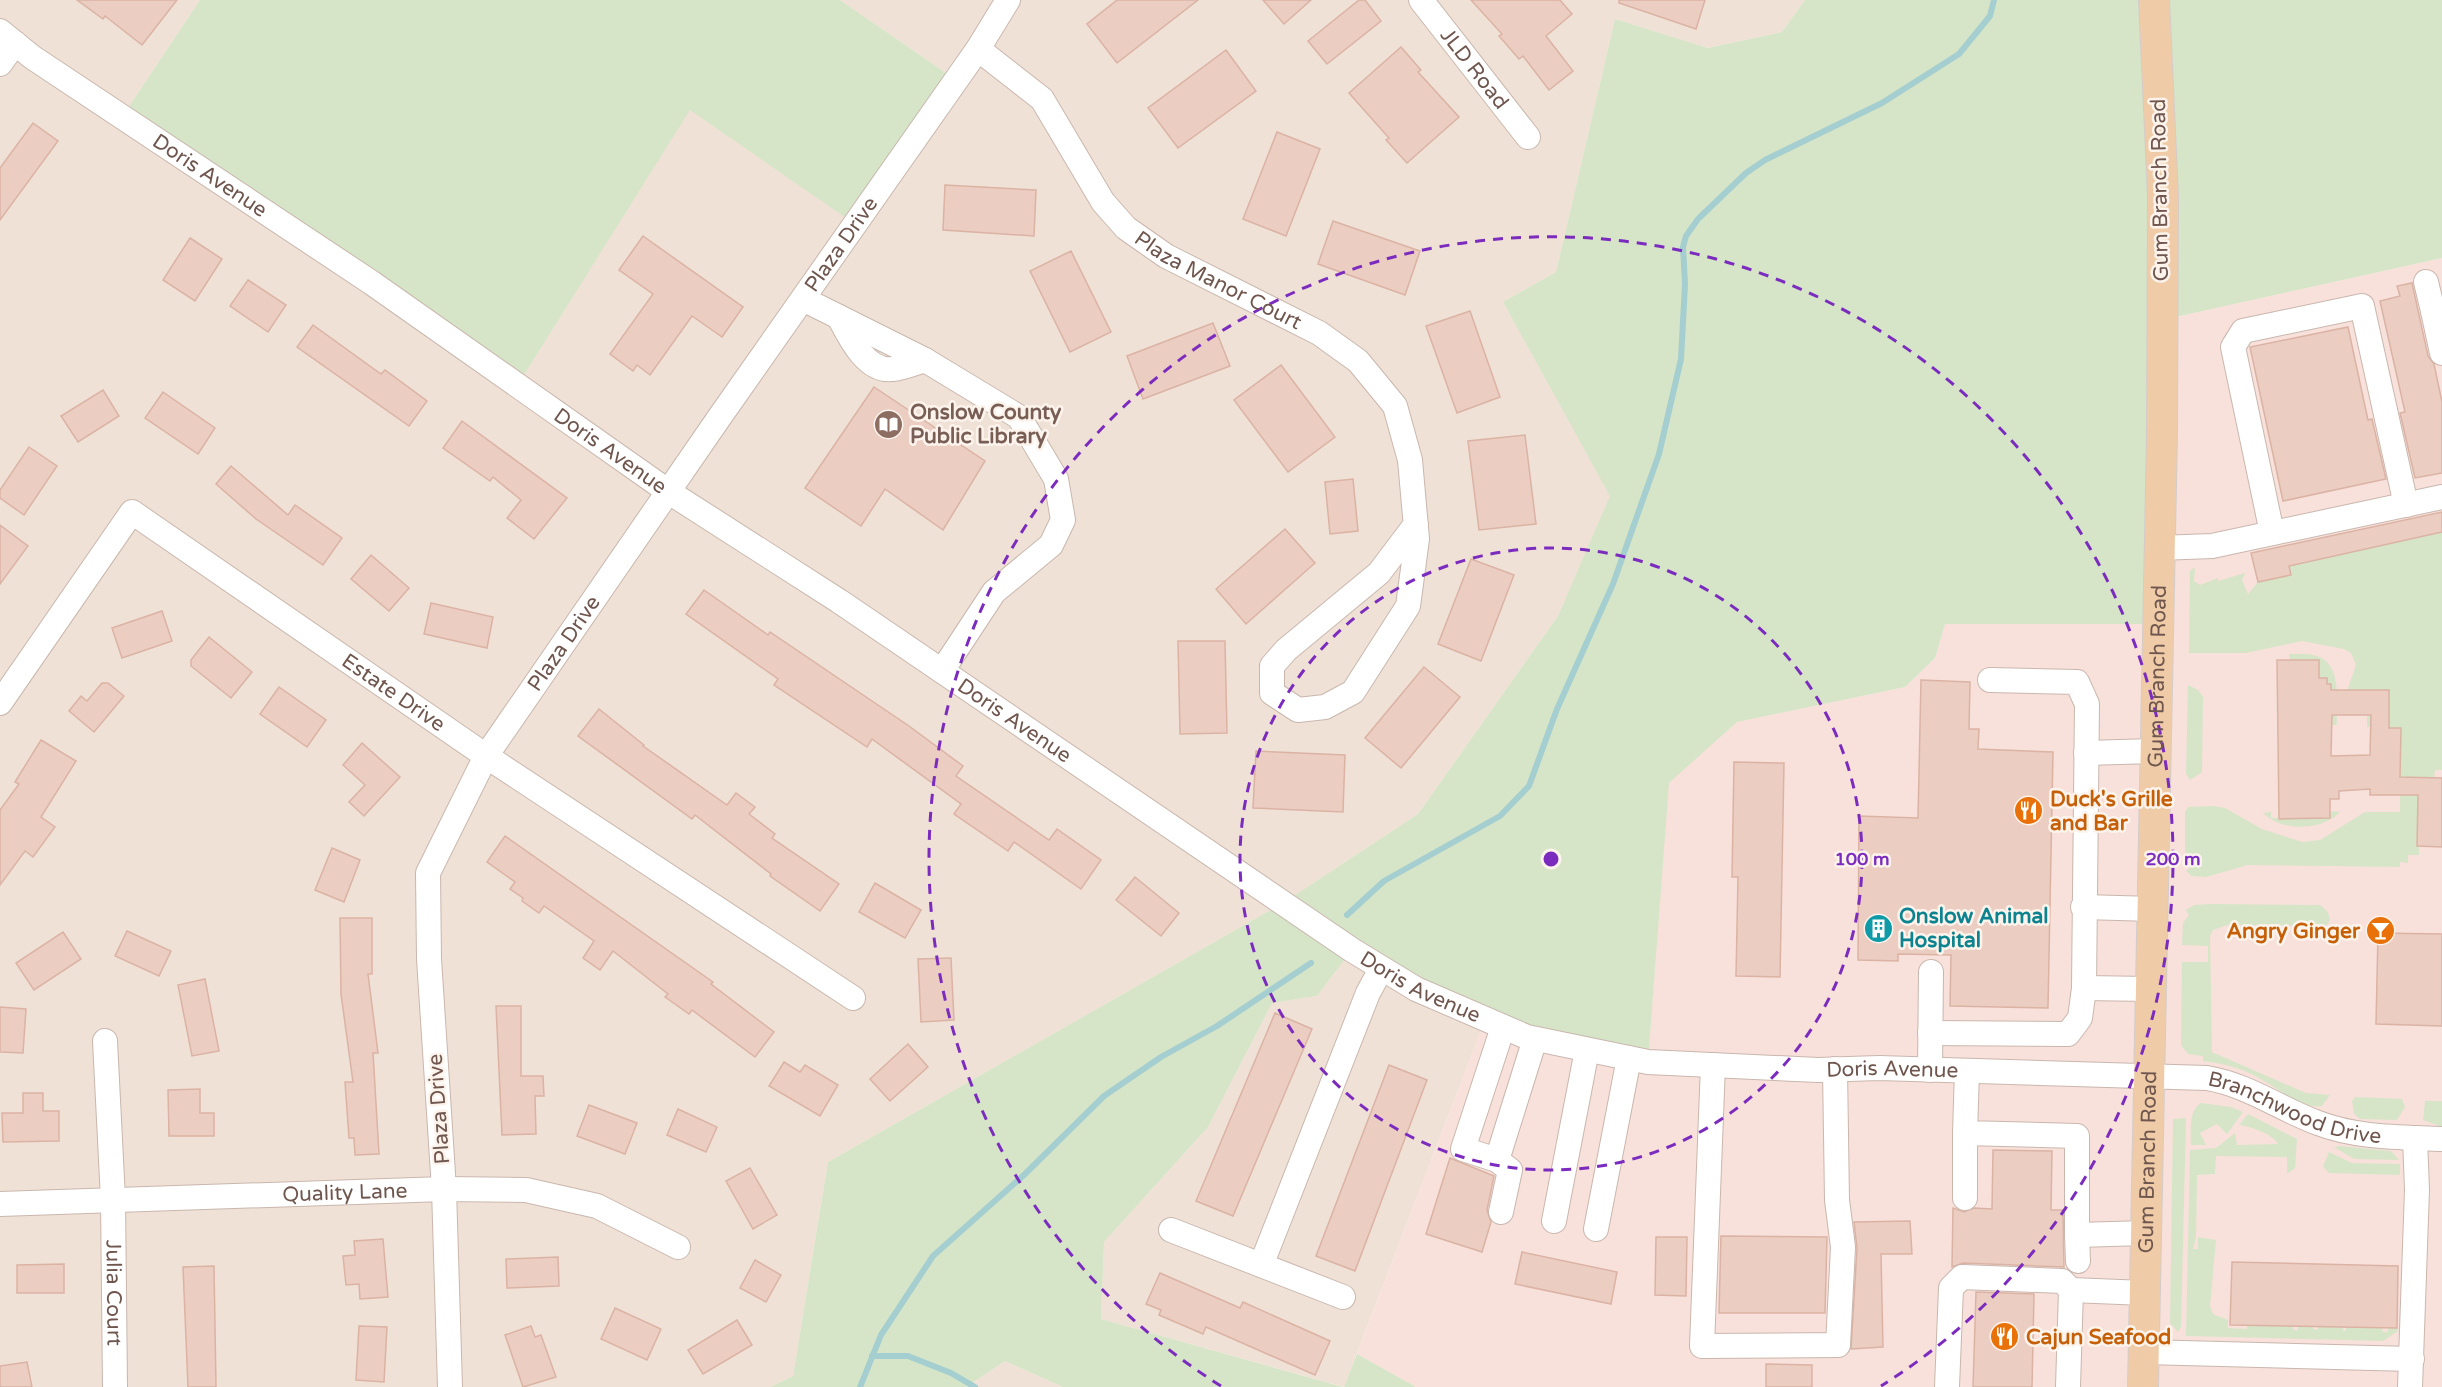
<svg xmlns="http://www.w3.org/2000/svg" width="2442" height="1387" viewBox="0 0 2442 1387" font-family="'Varela Round',sans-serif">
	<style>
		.residential { fill: #f0e1d6 }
		.commercial { fill: #f8e1db }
		.green { fill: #d6e5c7 }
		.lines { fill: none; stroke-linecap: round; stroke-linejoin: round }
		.stream { stroke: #a5ced0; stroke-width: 6 }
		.building { fill: #ebcdc2; stroke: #dbb3a4; stroke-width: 1.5; fill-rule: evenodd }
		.minor-casing { stroke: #c9b7ae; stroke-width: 26 }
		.major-casing { stroke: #d4ccca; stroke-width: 32 }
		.minor { stroke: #fff; stroke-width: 24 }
		.major { stroke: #efcca7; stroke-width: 30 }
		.ring { fill: none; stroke: #7b2cbf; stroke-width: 3; stroke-dasharray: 10 8 }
		.labels { text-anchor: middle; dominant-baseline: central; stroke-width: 5; stroke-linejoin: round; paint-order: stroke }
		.street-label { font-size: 21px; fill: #6f564e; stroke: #fcf4ec }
		.education-label { font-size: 21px; font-weight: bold; fill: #785e54; stroke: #fcf4ec; text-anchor: start }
		.food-label { font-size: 21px; font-weight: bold; fill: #c56008; stroke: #fcf4ec; text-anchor: start }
		.culture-label { font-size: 21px; font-weight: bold; fill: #0d838f; stroke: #fcf4ec; text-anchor: start }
		.centre { fill: #7b2cbf; stroke: #fcf4ec; stroke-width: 3 }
		.ring-label { font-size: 18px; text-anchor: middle; font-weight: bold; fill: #7b2cbf; stroke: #fcf4ec; stroke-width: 5; stroke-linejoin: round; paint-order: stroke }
	</style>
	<rect width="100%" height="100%" fill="#f9f0e6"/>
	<g class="residential">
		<path d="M0,0H200L122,117L519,383L690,109L856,225L956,80L840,0H1805L1782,32L1708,48L1615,19L1556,272L1503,302L1611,496L1558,616L1418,814L1283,903L828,1162L793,1376L770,1387H0Z"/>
		<path d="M1352,950L1485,1020L1344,1387L1101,1319L1104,1242L1208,1127L1272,1003L1317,996Z"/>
		<path d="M1005,1361L1063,1387H966Z"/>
	</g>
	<path class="commercial" d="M2442,258V1387H1416L1357,1354L1485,1020L1648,1061L1668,783L1737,722L1905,687L1935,658L1945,624H2158L2162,320Z"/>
	<g class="green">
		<path d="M200,0H840L956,80L856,225L690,110L519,383L122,117Z"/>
		<path d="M1805,0H2442V258L2162,320L2158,624H1945L1935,658L1905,687L1737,722L1669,783L1648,1062L1527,1037L1352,950L1317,996L1272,1003L1208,1127L1104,1242L1101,1319L1343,1387H1063L1005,1361L966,1387H770L793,1376L828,1162L1283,903L1418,814L1558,616L1610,496L1503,302L1556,272L1615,19L1708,48L1782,32Z"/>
		<path d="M2442,532V770H2435L2434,778L2418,792L2419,855H2408V863L2400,862V867L2248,865L2206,877L2192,876L2186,871L2190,868L2185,857V812L2188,807L2214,806L2225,808L2262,829L2302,842L2320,840L2365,812H2400L2401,728L2367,727V715H2389L2388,690H2352V715H2348V688L2356,665L2351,653L2344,649L2302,641L2246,653H2189L2190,571L2195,567L2194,581L2200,585L2218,578V581L2245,573L2242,580L2248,594L2258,582L2290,575L2289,566Z"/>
		<path d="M2289,654C2297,654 2306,653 2313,655C2344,661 2336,703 2337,725H2331V684H2327L2326,678H2319V660H2290Z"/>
		<path d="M2188,685L2198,690L2203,697L2202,772L2190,780L2186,774Z"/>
		<path d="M2330,811L2340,812C2322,831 2282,832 2263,813L2271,812V818H2330Z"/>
		<path d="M2212,904L2320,905L2328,912L2330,920L2326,926L2228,925L2213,930L2210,936L2212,1052L2306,1093L2330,1095L2322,1106C2303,1111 2267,1080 2249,1073C2234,1066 2219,1063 2203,1061V1056L2188,1054L2181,1045L2182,962H2208V946L2182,945L2183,923L2189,915L2186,910L2194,905Z"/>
		<path d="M2355,1097L2402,1099L2405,1107L2397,1120L2360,1119L2354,1114L2352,1101Z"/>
		<path d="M2425,1101H2442V1127L2423,1120Z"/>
		<path d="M2201,1103L2231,1107L2243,1112L2227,1134L2217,1124L2200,1133L2206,1145H2191C2191,1131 2188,1111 2201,1103Z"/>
		<path d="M2248,1114L2297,1139L2295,1168L2287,1174V1157L2216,1156L2215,1174L2197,1175L2196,1237L2193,1249H2198V1237L2216,1240L2210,1306L2213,1314L2228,1320V1328L2247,1329V1325L2293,1326V1330H2298V1326H2313V1329L2318,1330V1327H2343V1331H2346V1327L2382,1328L2383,1332H2388V1328H2397L2398,1331L2383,1341L2186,1336L2190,1150L2216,1148L2235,1133L2237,1145L2278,1144C2273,1134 2249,1126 2239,1125Z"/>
		<path d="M2186,1118L2181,1327L2178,1332L2170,1323L2173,1119Z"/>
		<path d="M2340,1146L2391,1151L2399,1160L2354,1159L2334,1147Z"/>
		<path d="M2329,1152L2352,1163L2400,1164V1175L2329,1173L2323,1166Z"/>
		<path d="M1357,1354L1416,1387H1344Z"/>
	</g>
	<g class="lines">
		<g class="stream">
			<path d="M1347,915L1384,881L1500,816L1529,786L1557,709L1613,584L1659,454L1681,359L1685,284L1683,247L1686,236L1698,219L1746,173L1765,160L1882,103L1959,54L1990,16L1994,0"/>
			<path d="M872,1356H908L951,1373L975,1387"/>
			<path d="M860,1387L881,1335L933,1256L1024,1175L1104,1096L1161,1057L1217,1026L1311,963"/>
		</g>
	</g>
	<g class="building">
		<path d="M77,0H177L142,45L105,16L103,19Z"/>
		<path d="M1117,0H1198L1117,63L1087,24Z"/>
		<path d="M1263,0H1311L1284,24Z"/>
		<path d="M1359,0H1365L1381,21L1327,64L1308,41Z"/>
		<path d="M1471,0H1560L1572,14L1546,36L1573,71L1549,90L1523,56L1519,59L1499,36L1502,34Z"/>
		<path d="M1619,0H1705L1696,29L1619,3Z"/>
		<path d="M1401,47L1421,70L1418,72L1459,117L1407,163L1386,140L1389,138L1349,93Z"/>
		<path d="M1226,50L1256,91L1178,148L1148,108Z"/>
		<path d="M33,123L58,141L0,220V168Z"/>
		<path d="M1277,132L1320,149L1286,236L1243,219Z"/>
		<path d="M945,185L1036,190L1034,236L943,230Z"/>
		<path d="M1333,221L1420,251L1405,295L1318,264Z"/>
		<path d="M643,236L743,307L722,337L692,316L650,375L637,365L633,371L610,354L653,294L619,270Z"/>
		<path d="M190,238L222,259L195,301L163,280Z"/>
		<path d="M1071,251L1111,332L1070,352L1030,271Z"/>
		<path d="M248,280L286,305L268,332L230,306Z"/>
		<path d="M2412,283L2428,356L2434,364L2442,402V473L2415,478L2400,413L2405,412L2380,301L2400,296L2397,286Z"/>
		<path d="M1470,311L1500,397L1457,413L1426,326Z"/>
		<path d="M1213,323L1230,366L1143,399L1127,356Z"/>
		<path d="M313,325L381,374L385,370L427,401L409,426L297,347Z"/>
		<path d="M2348,327L2368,420L2372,419L2386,479L2283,501L2250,347Z"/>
		<path d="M1281,365L1335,437L1288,472L1234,400Z"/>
		<path d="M874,387L985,461L943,530L885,489L861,526L805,488Z"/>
		<path d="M103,390L119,416L78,442L61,416Z"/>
		<path d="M163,392L215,428L198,454L145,418Z"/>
		<path d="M462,421L567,498L534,539L507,518L521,500L493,477L490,481L443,448Z"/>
		<path d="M1525,435L1536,524L1479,530L1468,441Z"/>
		<path d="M29,447L57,466L24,515L0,498V490Z"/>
		<path d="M231,466L288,515L295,505L342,538L323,565L256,519L216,484Z"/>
		<path d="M1353,479L1358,531L1330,534L1325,482Z"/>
		<path d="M2442,512V532L2289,566L2291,575L2258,582L2251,553Z"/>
		<path d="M0,525L28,546L0,584Z"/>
		<path d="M1285,529L1315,563L1246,624L1216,589Z"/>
		<path d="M371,555L409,588L389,611L351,579Z"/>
		<path d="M1471,559L1514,575L1481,661L1438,644Z"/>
		<path d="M704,590L768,635L770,632L909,726L963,766L956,776L1049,840L1057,829L1101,860L1081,889L1014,842L1008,851L954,814L961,804L872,739L867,747L774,685L778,679L686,614Z"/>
		<path d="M431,603L493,617L487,648L424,634Z"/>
		<path d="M162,611L172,641L122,658L112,628Z"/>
		<path d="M209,637L252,672L231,698L191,666V660Z"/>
		<path d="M1178,641H1225L1227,733L1180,734Z"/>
		<path d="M2277,660H2319V678H2327V684H2331V690H2389V728H2401L2400,777L2442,778V847L2417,846L2418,795H2370V789L2339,791V799H2330V818L2279,819ZM2332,715H2371L2370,755L2331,756Z"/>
		<path d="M1424,667L1460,697L1401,768L1365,738Z"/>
		<path d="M1921,680L1970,682L1969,729H1979L1978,749L2053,752L2048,1008L1950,1006L1951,955L1898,954V961L1858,960L1859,816L1918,818Z"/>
		<path d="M102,683H108L124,696L94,732L69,711L81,696L87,701Z"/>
		<path d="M279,687L326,720L307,747L260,714Z"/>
		<path d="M599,709L644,745L643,746L727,805L736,793L755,807L749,814L775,834L772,838L839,884L820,911L770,876L771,874L695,815L692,819L578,736Z"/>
		<path d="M41,740L76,761L41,817L55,827L33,857L25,851L0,885V810L19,784L15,782Z"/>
		<path d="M362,743L400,777L364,816L349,802L365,785L343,765Z"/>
		<path d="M1256,751L1345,755L1343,812L1253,808Z"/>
		<path d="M1734,762L1784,763L1780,977L1736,976L1738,877H1732Z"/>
		<path d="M505,836L713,982L711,984L774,1032L755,1057L692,1010L689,1014L665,997L668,994L613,951L600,970L583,958L594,941L544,906L539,913L522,901L523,898L510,889L515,882L487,862Z"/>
		<path d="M332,848L360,860L344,902L315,890Z"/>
		<path d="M1135,877L1179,913L1161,936L1116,900Z"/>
		<path d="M875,883L921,910L905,938L859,912Z"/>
		<path d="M340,918H372V974H368L378,1053H373L379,1154L355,1155L354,1138H349L345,1082H353L341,994Z"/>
		<path d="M127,931L171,951L159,976L115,956Z"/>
		<path d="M63,932L81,959L34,990L16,963Z"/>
		<path d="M2378,933L2442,934V1026L2376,1024Z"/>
		<path d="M951,958L954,1020L921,1022L918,959Z"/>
		<path d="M205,979L219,1051L192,1056L178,985Z"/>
		<path d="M496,1006H521V1076H543L544,1096H535L536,1134L502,1135Z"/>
		<path d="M0,1007L26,1009L23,1053L0,1052Z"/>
		<path d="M1275,1013L1312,1029L1233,1216L1196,1201Z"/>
		<path d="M908,1044L928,1067L890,1101L870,1079Z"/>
		<path d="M784,1062L800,1072L805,1065L838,1085L820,1116L769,1086Z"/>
		<path d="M1389,1065L1427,1080L1355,1271L1316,1256Z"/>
		<path d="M200,1089V1113H214V1136H169L168,1090Z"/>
		<path d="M23,1093H43V1111H59V1141L3,1142L2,1113H23Z"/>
		<path d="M589,1105L637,1123L625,1154L577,1136Z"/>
		<path d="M678,1109L717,1127L706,1152L667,1135Z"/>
		<path d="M1993,1150L2052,1151L2051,1210H2063L2064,1267L1963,1263L1952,1267L1953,1208L1964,1212L1974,1208L1992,1209Z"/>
		<path d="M1450,1158L1494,1176L1487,1210L1491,1222L1482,1252L1426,1234Z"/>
		<path d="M750,1168L777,1215L753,1229L726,1181Z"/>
		<path d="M1910,1221L1912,1254H1881L1883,1347L1851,1349L1857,1248L1854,1222Z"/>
		<path d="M1721,1236L1827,1237L1825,1313H1719Z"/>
		<path d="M1656,1237H1687L1686,1296L1655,1295Z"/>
		<path d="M383,1239L388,1297L360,1299L359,1284L346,1285L343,1256L355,1255L354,1241Z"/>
		<path d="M1522,1252L1617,1272L1611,1304L1515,1284Z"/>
		<path d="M558,1257L559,1286L507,1288L506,1259Z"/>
		<path d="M755,1260L781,1275L766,1302L740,1288Z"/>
		<path d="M2232,1262L2398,1266L2397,1328L2230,1325Z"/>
		<path d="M64,1264V1293H17V1265Z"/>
		<path d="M214,1266L216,1387H188L183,1267Z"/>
		<path d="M1160,1273L1240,1308L1243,1302L1330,1341L1315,1375L1206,1327L1203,1334L1159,1315L1161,1310L1146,1304Z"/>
		<path d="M1976,1292L2034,1294L2032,1387H1973Z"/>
		<path d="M615,1308L661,1329L647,1360L601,1339Z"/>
		<path d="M737,1320L752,1345L703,1374L688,1350Z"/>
		<path d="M359,1326L387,1327L384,1382L356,1380Z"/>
		<path d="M531,1326L535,1337L541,1335L556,1377L523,1387L505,1335Z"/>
		<path d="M27,1362L32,1387H0V1366Z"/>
		<path d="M1766,1364L1812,1365V1387H1766Z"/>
	</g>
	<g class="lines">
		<defs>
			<g id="minor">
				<path id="s1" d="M1421,0L1528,137"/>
				<path id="s2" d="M0,31L32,57L372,283L669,492L839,601L1352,950L1416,989L1527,1037L1648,1062L1818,1070L1879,1068L2207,1078C2248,1085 2280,1109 2318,1123C2357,1138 2400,1137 2442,1139"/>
				<path id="s3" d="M978,49L1042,99L1103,202L1126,228L1166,256L1319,333L1358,361L1395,406L1410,460L1417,539L1408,606L1353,692L1325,707L1298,710L1272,693V666L1286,650L1379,573L1416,524"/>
				<path d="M0,64L15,43"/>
				<path d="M2426,282L2433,311"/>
				<path d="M803,299L925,360L1019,417L1056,479L1063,520L1051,545L994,592L942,671"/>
				<path d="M2442,309L2433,311L2442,353"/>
				<path d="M839,317C849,336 866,373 893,369C904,368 915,363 925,360"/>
				<path d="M2272,533L2233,347L2243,331L2362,306L2406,505"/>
				<path d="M2159,548L2212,546L2442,497"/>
				<path id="s4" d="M0,703L132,512L486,756L853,998"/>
				<path d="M2086,753L2154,751"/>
				<path d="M2083,907L2154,909"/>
				<path d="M2084,988L2150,989"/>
				<path d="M1503,1027L1463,1149L1497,1160L1535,1039"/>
				<path d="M1930,1033L2068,1034L2080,1018L2084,988L2087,704L2077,682L1990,680"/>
				<path id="s5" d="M105,1041L113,1199L115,1387"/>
				<path d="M1713,1065L1702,1346L1838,1345L1843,1247L1837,1200L1835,1069"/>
				<path d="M1930,1070L1931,972"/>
				<path d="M1967,1071L1965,1133L2077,1136V1235L2146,1233"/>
				<path d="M1497,1160L1510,1170L1501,1212"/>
				<path d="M1965,1198V1133"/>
				<path id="s6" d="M0,1204L444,1189L526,1190L597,1206L678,1247"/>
				<path d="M1554,1221L1587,1050"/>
				<path d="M1596,1229L1629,1058"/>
				<path d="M1171,1230L1343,1297"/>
				<path d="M2077,1235L2078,1261"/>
				<path d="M1262,1263L1368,993L1381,969"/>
				<path d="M2071,1290L2145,1293"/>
				<path d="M2145,1352L2412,1359"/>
				<path id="s7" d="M450,1387L444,1189L429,959L428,873L486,756L721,415L978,49L1008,0"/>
				<path d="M1947,1387L1951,1288L1962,1277L2062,1281L2071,1290L2068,1387"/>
				<path d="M2410,1387L2417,1190L2415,1138"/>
			</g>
			<g id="major">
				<path id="s8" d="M2143,1387L2162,435L2163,196L2154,0"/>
			</g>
		</defs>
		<use href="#minor" class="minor-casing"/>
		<use href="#major" class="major-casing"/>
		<use href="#minor" class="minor"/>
		<use href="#major" class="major"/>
	</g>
	<g class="ring">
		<circle cx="1551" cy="859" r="311"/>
		<path d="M1221 1386A622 622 0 1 1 1881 1386"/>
	</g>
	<defs>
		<symbol id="library-disc" viewBox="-11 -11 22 22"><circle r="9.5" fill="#8d6e63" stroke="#fcf4ec"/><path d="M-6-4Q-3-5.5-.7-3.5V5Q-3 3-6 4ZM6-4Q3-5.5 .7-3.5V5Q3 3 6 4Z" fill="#fff"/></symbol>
		<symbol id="restaurant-disc" viewBox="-11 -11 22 22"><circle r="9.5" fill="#e8710a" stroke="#fcf4ec"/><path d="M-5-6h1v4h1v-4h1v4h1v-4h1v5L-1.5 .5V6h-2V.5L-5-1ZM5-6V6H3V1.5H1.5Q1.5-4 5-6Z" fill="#fff"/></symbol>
		<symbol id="building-disc" viewBox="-11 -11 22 22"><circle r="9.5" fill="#0f9aa8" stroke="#fcf4ec"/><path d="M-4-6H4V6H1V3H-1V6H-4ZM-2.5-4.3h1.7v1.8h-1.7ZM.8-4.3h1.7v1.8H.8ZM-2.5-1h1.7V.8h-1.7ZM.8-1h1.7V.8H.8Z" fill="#fff"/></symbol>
		<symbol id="bar-disc" viewBox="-11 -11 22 22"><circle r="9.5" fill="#e8710a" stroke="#fcf4ec"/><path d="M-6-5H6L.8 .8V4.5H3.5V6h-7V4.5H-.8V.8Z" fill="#fff"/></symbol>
	</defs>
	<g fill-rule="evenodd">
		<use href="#library-disc" x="872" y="408" width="33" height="33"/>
		<use href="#restaurant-disc" x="2012" y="794" width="33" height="33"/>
		<use href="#building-disc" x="1862" y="912" width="33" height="33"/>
		<use href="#bar-disc" x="2364" y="914" width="33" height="33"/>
		<use href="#restaurant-disc" x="1988" y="1320" width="33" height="33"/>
	</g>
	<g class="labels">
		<g class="street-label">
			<text stroke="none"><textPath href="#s1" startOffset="87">JLD Road</textPath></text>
			<text stroke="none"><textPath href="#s2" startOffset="255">Doris Avenue</textPath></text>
			<text transform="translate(2160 190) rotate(-91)">Gum Branch Road</text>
			<text stroke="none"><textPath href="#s7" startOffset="1268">Plaza Drive</textPath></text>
			<text stroke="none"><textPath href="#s3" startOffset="342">Plaza Manor Court</textPath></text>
			<text stroke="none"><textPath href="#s2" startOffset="741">Doris Avenue</textPath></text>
			<text stroke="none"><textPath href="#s7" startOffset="782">Plaza Drive</textPath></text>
			<text stroke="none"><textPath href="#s8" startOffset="711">Gum Branch Road</textPath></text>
			<text stroke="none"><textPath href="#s4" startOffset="550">Estate Drive</textPath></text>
			<text stroke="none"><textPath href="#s2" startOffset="1227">Doris Avenue</textPath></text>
			<text stroke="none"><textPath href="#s2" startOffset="1713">Doris Avenue</textPath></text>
			<text stroke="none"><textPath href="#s2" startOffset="2199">Doris Avenue</textPath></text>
			<text stroke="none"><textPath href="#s2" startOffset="2607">Branchwood Drive</textPath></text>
			<text transform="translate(439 1109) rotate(-94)">Plaza Drive</text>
			<text stroke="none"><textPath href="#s8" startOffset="225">Gum Branch Road</textPath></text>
			<text stroke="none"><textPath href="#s6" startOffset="345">Quality Lane</textPath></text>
			<text stroke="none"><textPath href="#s5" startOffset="252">Julia Court</textPath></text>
		</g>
		<g class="education-label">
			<text x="910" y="412">Onslow County<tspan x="910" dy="24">Public Library</tspan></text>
		</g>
		<g class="food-label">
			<text x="2050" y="799">Duck's Grille<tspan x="2050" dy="24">and Bar</tspan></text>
			<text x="2360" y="931" text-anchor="end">Angry Ginger</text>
			<text x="2026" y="1337">Cajun Seafood</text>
		</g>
		<g class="culture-label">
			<text x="1899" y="916">Onslow Animal<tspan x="1899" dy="24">Hospital</tspan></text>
		</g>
	</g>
	<circle cx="1551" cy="859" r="9" class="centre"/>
	<g class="ring-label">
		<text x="1862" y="865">100 m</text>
		<text x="2173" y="865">200 m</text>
	</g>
</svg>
